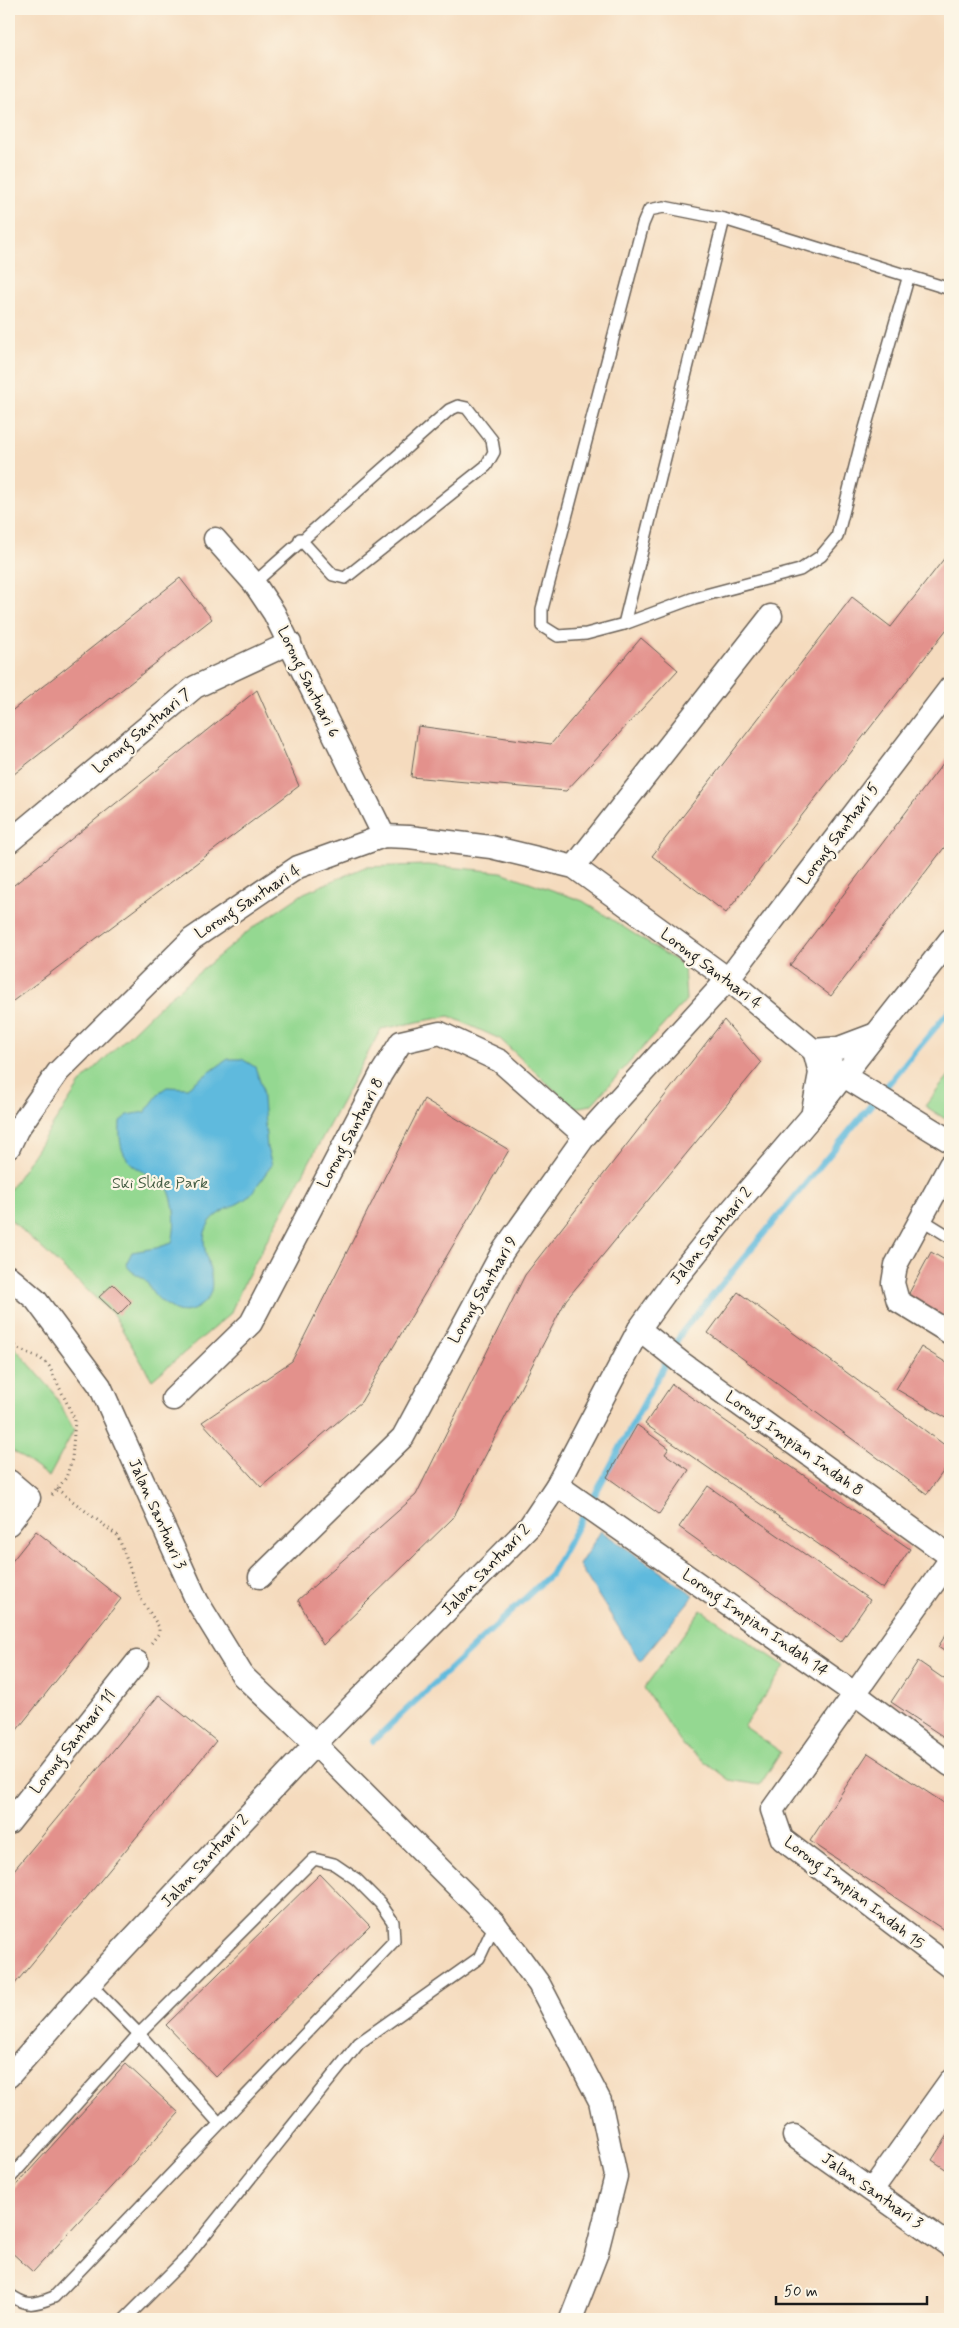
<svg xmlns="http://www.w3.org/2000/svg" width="959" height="2328" viewBox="0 0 959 2328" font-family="Mynerve,sans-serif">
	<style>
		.green { fill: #94d891; stroke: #587a56 }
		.water { fill: #5fbadd; stroke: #3e6b7c }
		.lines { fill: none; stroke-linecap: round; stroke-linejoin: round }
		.stream { stroke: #5fbadd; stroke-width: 6 }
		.building { fill: #e3918c }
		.lane-casing { stroke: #685f55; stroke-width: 14 }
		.street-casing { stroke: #685f55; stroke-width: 25 }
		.path { stroke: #685f55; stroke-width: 3; stroke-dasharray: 1 4; stroke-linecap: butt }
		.lane { stroke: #fff; stroke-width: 11 }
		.street { stroke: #fff; stroke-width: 22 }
		.labels { text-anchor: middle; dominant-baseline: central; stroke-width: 4.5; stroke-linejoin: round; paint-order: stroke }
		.street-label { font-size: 16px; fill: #1c1c1c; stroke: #fcf5e5 }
		.park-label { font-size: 16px; fill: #465e45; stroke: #fcf5e5 }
	</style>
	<rect width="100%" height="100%" fill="#fcf5e5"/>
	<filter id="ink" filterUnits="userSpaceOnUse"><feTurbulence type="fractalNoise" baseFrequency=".02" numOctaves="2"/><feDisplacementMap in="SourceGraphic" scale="10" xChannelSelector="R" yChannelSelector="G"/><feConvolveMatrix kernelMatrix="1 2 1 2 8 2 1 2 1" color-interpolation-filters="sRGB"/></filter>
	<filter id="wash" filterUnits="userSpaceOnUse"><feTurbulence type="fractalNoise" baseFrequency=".0096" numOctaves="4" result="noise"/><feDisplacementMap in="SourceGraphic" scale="20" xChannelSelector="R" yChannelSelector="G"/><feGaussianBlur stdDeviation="1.12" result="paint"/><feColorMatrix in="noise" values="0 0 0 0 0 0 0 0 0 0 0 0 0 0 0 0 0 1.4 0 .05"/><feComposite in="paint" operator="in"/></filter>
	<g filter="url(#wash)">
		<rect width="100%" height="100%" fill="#f5dbbe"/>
		<g class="green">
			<path d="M427,865L501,872L583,901L684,966L686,1000L591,1105L574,1108L500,1039L449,1016L381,1029L244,1283L230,1314L152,1380L113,1314L9,1218V1191L82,1081L159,1006L251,929L304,893L365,867Z"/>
			<path d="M950,1074V1122L925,1106Z"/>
			<path d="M9,1341L52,1390L74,1430L49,1477L9,1448Z"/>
			<path d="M701,1610L785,1666L744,1726L781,1752L760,1785L729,1780L683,1745L644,1688Z"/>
		</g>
		<g class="water">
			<path d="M228,1059H242L255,1067L262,1087L267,1148L272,1165C264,1175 257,1187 249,1196C236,1208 215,1209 207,1227C194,1254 231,1287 197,1308C190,1312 182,1313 175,1310C166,1305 158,1300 152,1291C149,1287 147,1281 143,1278C136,1273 131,1273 126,1264L132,1252L156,1248L172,1243C177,1220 175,1200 164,1180C158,1177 152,1176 146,1173C121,1161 119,1147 120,1121L128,1115L145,1112L161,1091L167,1087L187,1088Z"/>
			<path d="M601,1531L694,1595L640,1661L579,1565Z"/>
		</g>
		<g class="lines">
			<g class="stream">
				<path d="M591,1502L682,1332L950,1010"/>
				<path d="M373,1741L551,1574L586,1511"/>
			</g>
		</g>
		<g id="blocks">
			<g class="building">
				<path d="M950,551V625L726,913L652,856L852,597L891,627Z"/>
				<path d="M180,578L212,619L9,778V713Z"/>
				<path d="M641,638L678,670L566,791L411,777L418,726L551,744Z"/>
				<path d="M257,690L299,786L9,1004V889Z"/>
				<path d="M950,754V840L831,996L790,965Z"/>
				<path d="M724,1020L761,1063L566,1300L453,1518L323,1645L298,1600L416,1495L525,1275Z"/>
				<path d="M424,1099L509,1150L361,1402L261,1487L202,1422L292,1361Z"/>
				<path d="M931,1252L950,1263V1321L907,1297Z"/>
				<path d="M113,1284L131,1302L118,1315L99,1297Z"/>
				<path d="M738,1292L950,1449V1462L927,1494L708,1333Z"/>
				<path d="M921,1347L950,1365V1420L896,1389Z"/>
				<path d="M672,1384L910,1549L883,1589L645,1424Z"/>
				<path d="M637,1425L669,1448L665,1454L689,1470L659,1514L607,1477Z"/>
				<path d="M708,1486L870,1600L841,1642L679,1527Z"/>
				<path d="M36,1531L121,1599L9,1740V1565Z"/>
				<path d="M950,1628V1655L938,1647Z"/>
				<path d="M918,1661L950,1683V1741L891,1702Z"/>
				<path d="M159,1695L216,1741L9,1991V1876Z"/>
				<path d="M868,1753L950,1807V1934L810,1841Z"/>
				<path d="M320,1874L370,1926L216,2077L166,2025Z"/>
				<path d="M126,2064L179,2113L33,2272L9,2250V2193Z"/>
				<path d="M950,2132V2172L932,2160Z"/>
			</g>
		</g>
	</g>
	<g filter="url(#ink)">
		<use href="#blocks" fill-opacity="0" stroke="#685f55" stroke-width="1"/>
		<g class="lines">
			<defs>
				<g id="lane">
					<path d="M909,275L862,439L837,537L821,556L800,570L694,598L624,624L586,634L558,636L542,626V609L643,224L649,210L664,207L724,219L950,289"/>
					<path d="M254,583L449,410L458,406L467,408L492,440L494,452L486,466L345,578L333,575L300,539"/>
					<path d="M624,624L724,219"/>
					<path d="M921,1219L950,1237"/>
					<path d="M90,1984L139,2034L219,2123"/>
					<path d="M9,2179L139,2034L314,1859L334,1864L356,1879L380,1903L393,1922L394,1941L54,2297C34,2305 26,2307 9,2294"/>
					<path d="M125,2319L186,2258L359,2043L479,1958L495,1924"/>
				</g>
				<g id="street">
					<path d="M215,539L254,583L274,613L384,836"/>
					<path d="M9,842L195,687L290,643"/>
					<path d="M574,867L771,616"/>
					<path d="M813,1111L820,1073L814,1050L839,1048L876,1034"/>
					<path d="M9,1147L17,1130L58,1072L192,939L298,867L384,836L409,837L491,847L574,867L728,979L844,1076L950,1141"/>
					<path d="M950,1165L896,1265L893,1283L898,1301L950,1333"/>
					<path d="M9,1277L36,1300L100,1386L197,1601L243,1676L315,1744L495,1924L539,1984L600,2101L616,2176L596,2255L571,2319"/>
					<path d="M639,1329L683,1364L950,1556"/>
					<path d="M173,1399L251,1323L381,1074L401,1042L440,1033L500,1061L585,1136"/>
					<path d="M9,1481L29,1498L9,1524"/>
					<path d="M557,1485L854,1693L950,1765"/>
					<path d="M950,1560L772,1810L782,1839L950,1967"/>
					<path d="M260,1577L403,1437L503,1251L585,1136L728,979L950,688"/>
					<path d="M9,1823L137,1662"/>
					<path d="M9,2076L90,1984L315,1744L529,1527L557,1485L639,1329L670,1286L723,1220L811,1117L950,940"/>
					<path d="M794,2136L950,2246"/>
					<path d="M872,2190L950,2081"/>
				</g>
			</defs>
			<use href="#lane" class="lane-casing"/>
			<use href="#street" class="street-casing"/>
			<g class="path">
				<path d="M9,1338L18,1349L40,1358L49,1366L75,1420L72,1459L66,1478L52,1495H49"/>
				<path d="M57,1489L118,1536L141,1599L159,1627V1633L149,1646"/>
			</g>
			<use href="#lane" class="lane"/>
			<use href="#street" class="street"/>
		</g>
	</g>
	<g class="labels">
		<g class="street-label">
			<text transform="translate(308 682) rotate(64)">Lorong Santuari 6</text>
			<text transform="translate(142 731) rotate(-40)">Lorong Santuari 7</text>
			<text transform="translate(839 834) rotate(-53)">Lorong Santuari 5</text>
			<text transform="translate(248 902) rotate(-33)">Lorong Santuari 4</text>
			<text transform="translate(711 969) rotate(37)">Lorong Santuari 4</text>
			<text transform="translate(351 1133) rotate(-62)">Lorong Santuari 8</text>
			<text transform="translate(711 1236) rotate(-51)">Jalan Santuari 2</text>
			<text transform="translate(483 1290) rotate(-60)">Lorong Santuari 9</text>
			<text transform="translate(794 1444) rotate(36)">Lorong Impian Indah 8</text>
			<text transform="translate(157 1514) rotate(66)">Jalan Santuari 3</text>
			<text transform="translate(486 1570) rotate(-46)">Jalan Santuari 2</text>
			<text transform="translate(755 1623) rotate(35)">Lorong Impian Indah 14</text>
			<text transform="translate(73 1742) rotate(-52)">Lorong Santuari 11</text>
			<text transform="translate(205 1861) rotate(-47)">Jalan Santuari 2</text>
			<text transform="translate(854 1893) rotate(38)">Lorong Impian Indah 15</text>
			<text transform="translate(872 2191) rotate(35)">Jalan Santuari 3</text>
		</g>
		<g class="park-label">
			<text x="160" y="1183">Ski Slide Park</text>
		</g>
	</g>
	<rect width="959" height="2328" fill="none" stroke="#fcf5e5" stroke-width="30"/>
	<path d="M776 2296v8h151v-8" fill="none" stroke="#1c1c1c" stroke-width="2.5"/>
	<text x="784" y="2296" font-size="15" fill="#1c1c1c" stroke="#fcf5e5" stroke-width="4" paint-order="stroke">50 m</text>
</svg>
